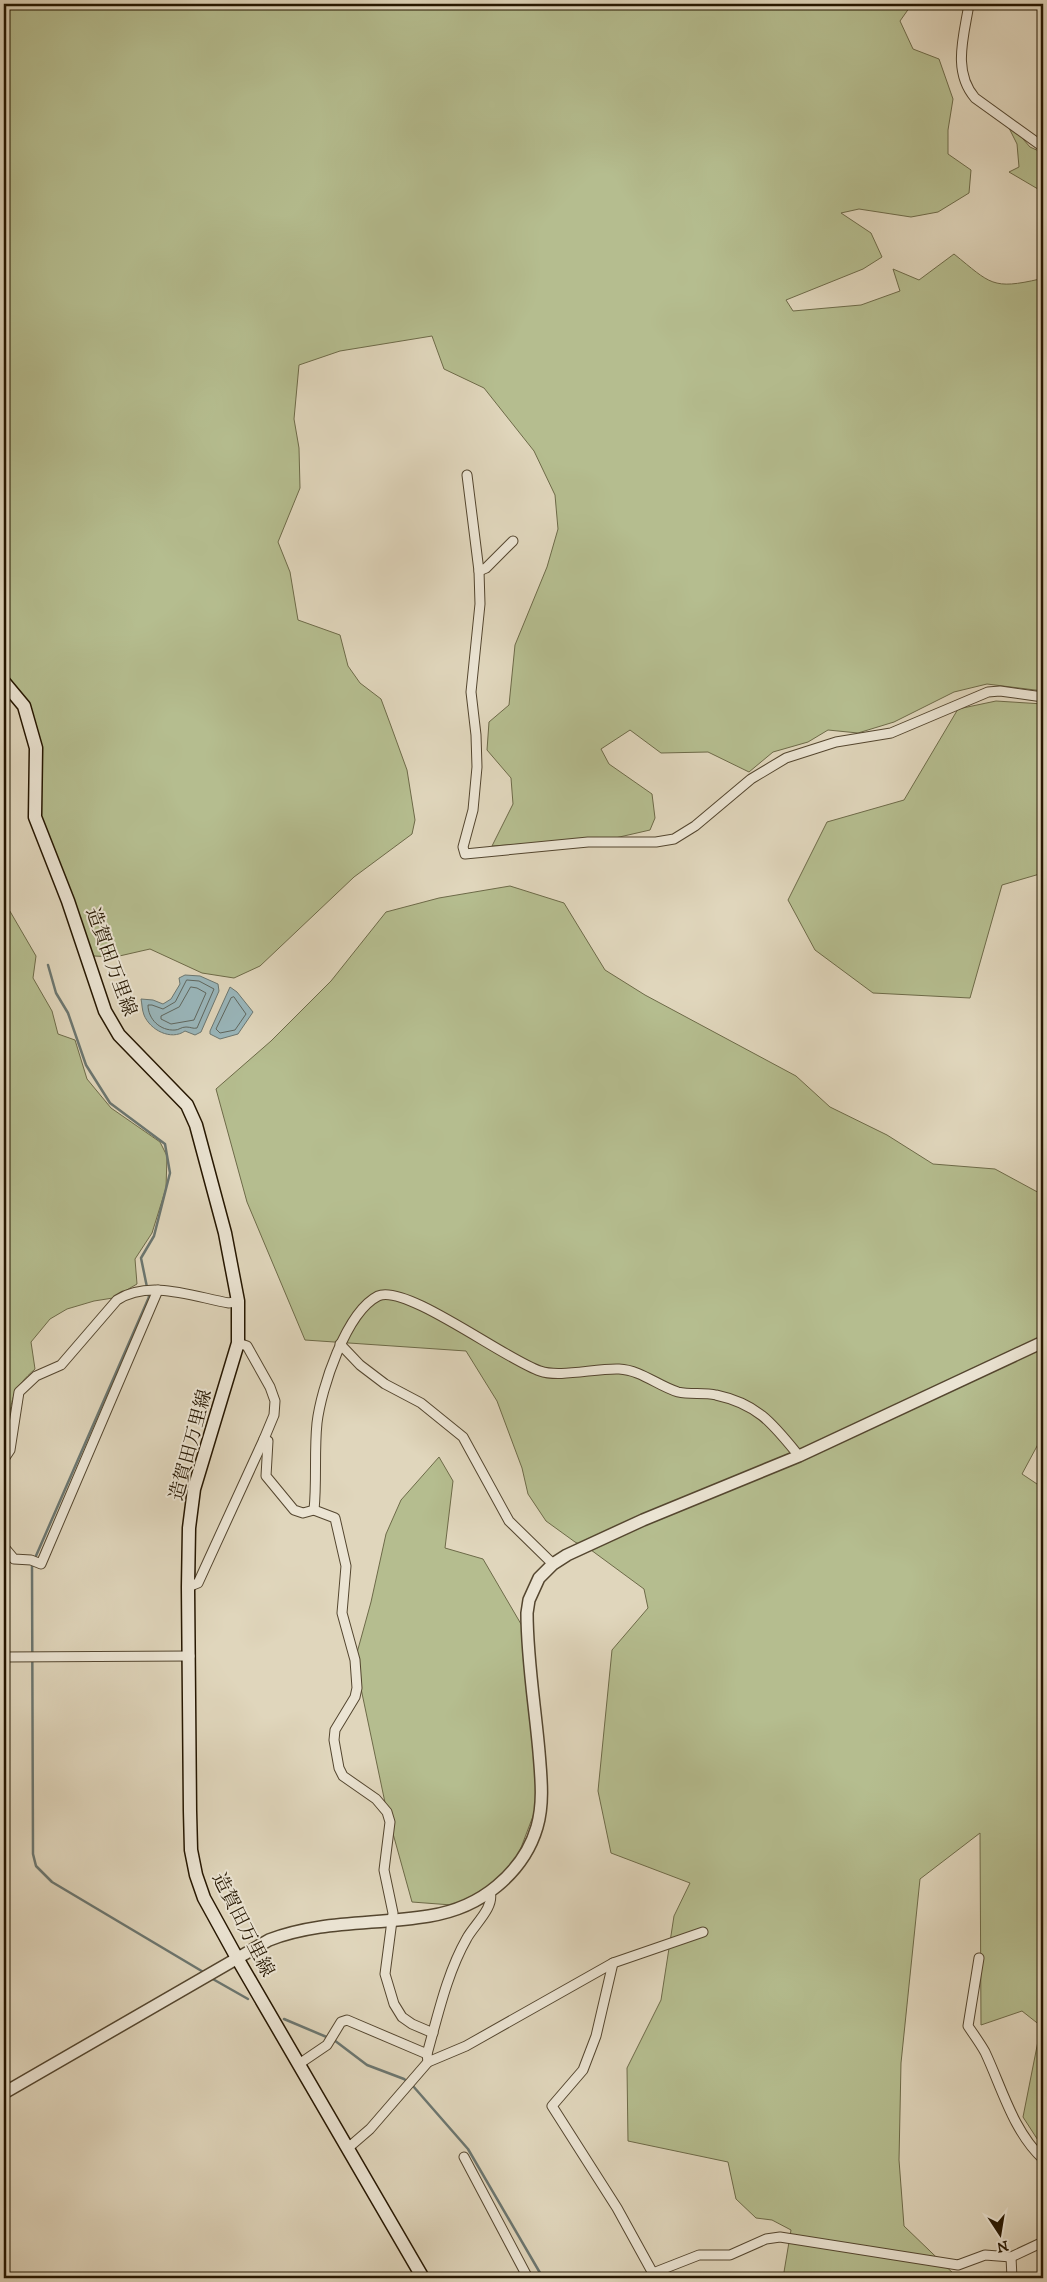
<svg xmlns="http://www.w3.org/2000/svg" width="1047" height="2282" viewBox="0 0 1047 2282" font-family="'IM FELL DW Pica','Noto Serif JP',serif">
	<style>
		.green { fill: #b5bd8f; stroke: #6d6a48 }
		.water { fill: #99b6bb; stroke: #6b7670 }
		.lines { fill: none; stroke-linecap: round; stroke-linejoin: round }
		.shore { stroke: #5f665e; stroke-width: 1 }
		.stream { stroke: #6b7670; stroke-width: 2.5 }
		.minor-casing { stroke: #54462f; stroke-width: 11 }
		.tertiary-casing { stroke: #54462f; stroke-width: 14 }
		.secondary-casing { stroke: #251600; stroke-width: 15 }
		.minor { stroke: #ebe4d3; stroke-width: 9 }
		.tertiary { stroke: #ebe4d3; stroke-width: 11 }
		.secondary { stroke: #ebe4d3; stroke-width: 12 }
		.labels { text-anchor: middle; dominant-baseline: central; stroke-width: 4; stroke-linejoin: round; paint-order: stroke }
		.street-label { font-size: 19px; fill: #251600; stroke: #ebe4d3 }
	</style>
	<rect width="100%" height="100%" fill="#e0d6bc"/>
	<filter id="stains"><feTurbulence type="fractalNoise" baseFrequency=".004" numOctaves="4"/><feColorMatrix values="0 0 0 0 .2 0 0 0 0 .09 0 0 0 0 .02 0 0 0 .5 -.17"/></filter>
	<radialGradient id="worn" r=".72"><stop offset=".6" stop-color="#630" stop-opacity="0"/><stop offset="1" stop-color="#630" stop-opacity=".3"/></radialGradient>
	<g class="green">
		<path d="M4,4H912L900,21L913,49L939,59L953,99L948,130V154L971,170L969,193L938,212L911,217L859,209L841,213L871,233L882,257L863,269L786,300L793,311L861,305L900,291L893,269L919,280L954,254C991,284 992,290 1040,279L1043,281V691L987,684L954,692L894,722L858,733L828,730L808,742L773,752L749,772L708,752L661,753L630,730L601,749L609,764L652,794L655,818L650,830L615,838L492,846L513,804L511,778L487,750L489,722L509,705L515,645L547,567L558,529L555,495L534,451L484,388L444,369L432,336L340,351L299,365L294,419L299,448L300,488L278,542L290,572L298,620L340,635L348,666L360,683L381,699L391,726L407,770L415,820L412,834L354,877L260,966L234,978L202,973L150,949L115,957L94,956L88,948L40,816L28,704L4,675Z"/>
		<path d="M1009,128L1017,132L1030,147L1043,153V192L1009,172L1019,167L1017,144Z"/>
		<path d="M996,701L1043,704V873L1002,885L970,998L873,993L815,950L788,900L827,822L904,800L958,709Z"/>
		<path d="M510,886L564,903L605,970L645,995L796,1076L830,1107L887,1135L933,1164L995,1169L1043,1195V1435L1022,1474L1043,1488V2148L1023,2117L1041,2026L1022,2011L981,2025L980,1833L920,1879L901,2063L899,2160L904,2226L958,2278H783L791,2230L772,2220L756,2218L736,2199L728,2162L628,2141L627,2068L661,2000L674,1916L690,1883L611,1853L598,1791L612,1650L648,1608L644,1589L591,1550L575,1542L546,1521L528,1494L522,1468L497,1401L466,1351L305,1340L247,1202L216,1089L271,1041L331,981L386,912L439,898Z"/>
		<path d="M4,901L36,956L33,978L52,1011L58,1034L75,1040L87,1079L111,1108L160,1142L167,1156L166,1188L152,1233L135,1259L137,1284L113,1298L94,1301L67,1309L50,1319L31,1342L35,1369C14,1388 11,1396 9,1424H4Z"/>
		<path d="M439,1457L453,1481L445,1548L483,1559L528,1636L541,1795L511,1874L465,1906L412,1902L387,1812L355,1660L371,1602L386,1534L401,1500Z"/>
	</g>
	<g class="water">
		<path d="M185,975L200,976L218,984L219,991L201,1032L195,1035L185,1031C171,1041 150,1030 144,1015C142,1010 142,1004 141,999L153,1000L163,1004L171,999L180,984L179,978Z"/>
		<path d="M230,987L237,992L253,1012L238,1034L220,1039L210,1034V1031Z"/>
	</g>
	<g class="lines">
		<g class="shore">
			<path d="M187,980L199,981L214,989L197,1028C193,1029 191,1027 186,1027C181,1027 179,1030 175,1030C160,1031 148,1019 148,1005H152L163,1009L175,1002Z"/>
			<path d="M191,987L197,988L206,993L194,1020L171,1024L161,1019V1016L179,1007Z"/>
			<path d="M234,997L246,1014L235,1030L220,1033L216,1029L231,998Z"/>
		</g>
		<g class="stream">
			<path d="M48,965L56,993L68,1013L86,1065L110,1103L165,1144L170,1173L154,1236L141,1258L149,1297L32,1565L33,1854L36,1866L52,1882L205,1973"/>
			<path d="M211,1978L248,1999"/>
			<path d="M284,2019L329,2038"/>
			<path d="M334,2040L367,2065L404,2079L413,2086L468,2149L543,2278"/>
		</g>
		<defs>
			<g id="minor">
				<path d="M969,4C964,36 952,71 975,98L1043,147"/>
				<path d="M467,475L479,571L480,604L471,692L476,735L477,767L473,810L463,847L465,854L588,842H656L674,839L695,826L751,779L786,758L836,742L891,733L988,692L1000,691L1043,697"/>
				<path d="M479,571L486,568L513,541"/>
				<path d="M340,1344L360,1365L385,1384L421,1403L463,1437L509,1521L553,1564"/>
				<path d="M264,1439L268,1441L266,1476L294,1510L303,1513L314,1510L335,1518L346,1566L342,1613L355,1660L357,1688L355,1697L335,1730L334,1740L339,1768L343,1776L376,1799L387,1812L390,1822L384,1870L393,1913L385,1974L394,2004L402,2017L412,2024L433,2033"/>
				<path d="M4,1459L10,1450L19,1392L36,1376L61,1365L117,1300C150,1279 194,1297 229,1303L238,1301"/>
				<path d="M314,1510C317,1481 314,1452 317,1423C321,1389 346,1312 378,1296C405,1283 506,1360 540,1371C559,1378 596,1368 619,1369C641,1370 658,1386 678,1392C690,1395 704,1392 716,1395C758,1404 773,1424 799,1456"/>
				<path d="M4,1547L14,1559L31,1560L41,1564L158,1290"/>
				<path d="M188,1587L198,1583L264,1439L274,1415L275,1401L270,1387L247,1346L238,1343"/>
				<path d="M4,1657L190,1656"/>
				<path d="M979,1958L968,2026C974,2035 980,2043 985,2052C1002,2088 1013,2131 1043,2159"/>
				<path d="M613,1963L596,2036L583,2070L552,2106L617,2208L655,2277"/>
				<path d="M428,2062L427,2054C438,2015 447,1973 467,1938C474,1925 495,1907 490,1892"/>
				<path d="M299,2064L327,2045L341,2022L347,2020L427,2054"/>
				<path d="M348,2148L370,2129L428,2062L466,2046L613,1963L703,1932"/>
				<path d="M464,2157L528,2278"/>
				<path d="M1011,2257L1012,2278"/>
				<path d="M653,2273L699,2255H730L766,2239L780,2237L958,2265L985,2255L1011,2257L1043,2242"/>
			</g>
			<path id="tertiary" d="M4,2093L269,1940C321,1920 375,1925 429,1916C454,1912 478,1902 497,1886C515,1871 530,1851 537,1827C544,1803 541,1777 539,1752C535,1706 527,1659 527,1613L529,1600L539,1578L553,1564L567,1555L643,1520L799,1456L1043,1342"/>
			<path id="secondary" d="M4,682L24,706L36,748L35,817L68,901L105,1011L119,1035L187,1105L196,1125L225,1233L238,1301V1343L194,1489L189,1528L188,1587L190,1811L191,1850L196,1875L204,1898L237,1958L423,2278"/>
		</defs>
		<use href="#minor" class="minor-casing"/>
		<use href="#tertiary" class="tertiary-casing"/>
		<use href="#secondary" class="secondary-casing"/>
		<use href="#minor" class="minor"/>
		<use href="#tertiary" class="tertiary"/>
		<use href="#secondary" class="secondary"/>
	</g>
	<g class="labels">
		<g class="street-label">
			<text transform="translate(111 962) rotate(70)">造賀田万里線</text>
			<text transform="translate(191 1445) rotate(-75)">造賀田万里線</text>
			<text transform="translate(243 1925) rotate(63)">造賀田万里線</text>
		</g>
	</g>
	<rect width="1047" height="2282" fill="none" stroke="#e0d6bc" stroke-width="20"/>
	<rect x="5" y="5" width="1037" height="2272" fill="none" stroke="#251600" stroke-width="2.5"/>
	<rect x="10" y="10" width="1027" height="2262" fill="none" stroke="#251600"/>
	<g transform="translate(1000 2234) rotate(168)" stroke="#ebe4d3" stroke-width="4" paint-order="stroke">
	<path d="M0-4L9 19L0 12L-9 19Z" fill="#251600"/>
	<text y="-8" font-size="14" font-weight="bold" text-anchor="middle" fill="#251600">N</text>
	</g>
	<rect width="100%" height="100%" filter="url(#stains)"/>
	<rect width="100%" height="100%" fill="url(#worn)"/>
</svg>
